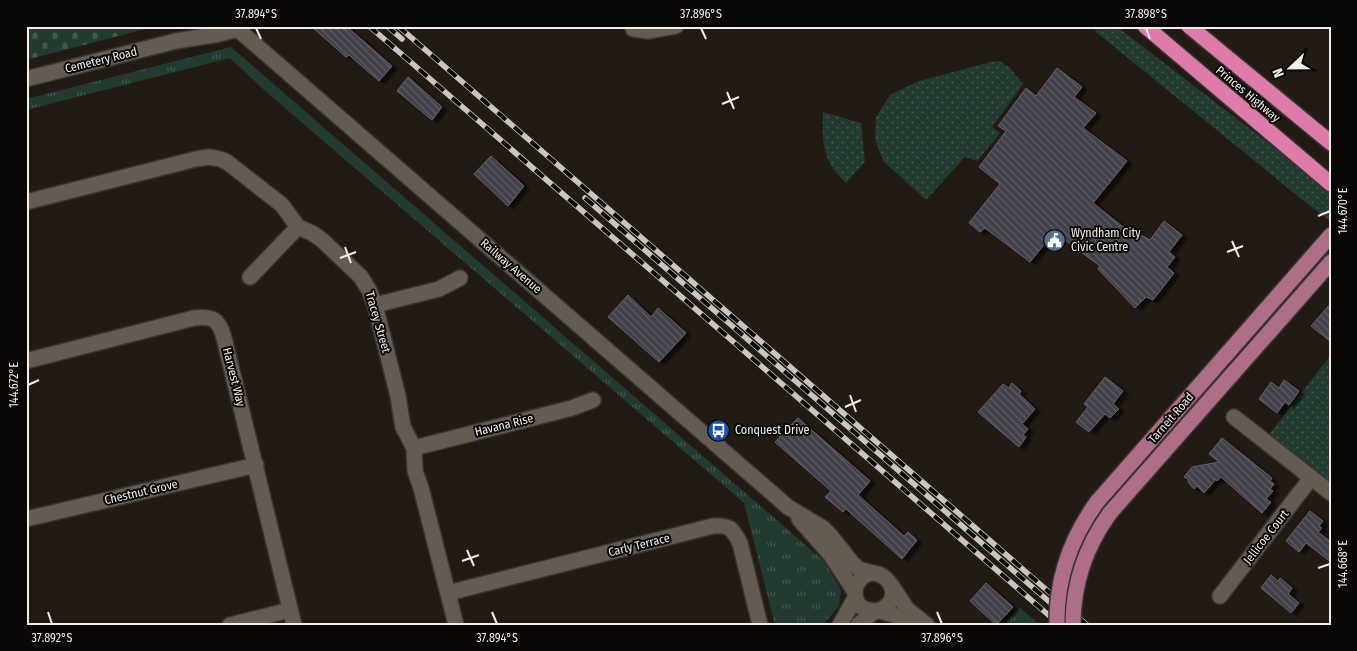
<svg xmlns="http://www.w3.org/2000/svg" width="1357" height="651" viewBox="0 0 1357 651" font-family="'Fira Sans Condensed',sans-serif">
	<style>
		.grass { fill: url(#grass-dots) }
		.cemetery { fill: url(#cemetery-stones) }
		.park { fill: url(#park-tufts) }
		.building { fill: url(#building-back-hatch); stroke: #62606b; filter: url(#shadow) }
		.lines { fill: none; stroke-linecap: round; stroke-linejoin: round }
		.minor-casing { stroke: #3a3430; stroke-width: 18 }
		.major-casing { stroke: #3a3430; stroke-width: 18 }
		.highway-casing { stroke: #3a3430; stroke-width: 18 }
		.minor { stroke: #645b53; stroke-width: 15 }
		.major { stroke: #ae6e88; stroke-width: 15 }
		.highway { stroke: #df7bab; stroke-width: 15 }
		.rail-casing { stroke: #cbc5c0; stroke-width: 5.5 }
		.rail { stroke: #090705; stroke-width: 4; stroke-dasharray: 11; stroke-linecap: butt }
		.major-bridge-casing { stroke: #3a3430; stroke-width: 18; stroke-linecap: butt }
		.major-bridge { stroke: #ae6e88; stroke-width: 15 }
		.ticks { fill: none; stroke: #f3eee9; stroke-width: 2 }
		.labels { text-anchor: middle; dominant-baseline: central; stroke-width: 4; stroke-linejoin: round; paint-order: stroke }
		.street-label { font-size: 12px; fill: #f3eee9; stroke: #090705 }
		.poi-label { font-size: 12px; fill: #f3eee9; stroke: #090705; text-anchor: start }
		.neatline { fill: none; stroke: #f3eee9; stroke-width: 2 }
		.ticks-label { font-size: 12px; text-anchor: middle; fill: #f3eee9 }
	</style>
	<defs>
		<pattern id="grass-dots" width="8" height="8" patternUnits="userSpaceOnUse" patternTransform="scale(1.25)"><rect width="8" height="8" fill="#223a2f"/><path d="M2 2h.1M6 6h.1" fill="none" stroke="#43574d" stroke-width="1.8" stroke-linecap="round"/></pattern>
		<pattern id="cemetery-stones" width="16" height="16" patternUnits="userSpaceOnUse" patternTransform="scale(1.25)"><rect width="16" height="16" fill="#223a2f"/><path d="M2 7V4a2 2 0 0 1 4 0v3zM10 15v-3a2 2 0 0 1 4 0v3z" fill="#43574d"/></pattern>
		<pattern id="park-tufts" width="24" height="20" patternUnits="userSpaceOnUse" patternTransform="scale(1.25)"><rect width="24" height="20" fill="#223a2f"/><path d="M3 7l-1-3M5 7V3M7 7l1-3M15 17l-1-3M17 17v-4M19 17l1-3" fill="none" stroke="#43574d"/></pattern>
		<pattern id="building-back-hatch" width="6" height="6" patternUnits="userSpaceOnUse" patternTransform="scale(1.25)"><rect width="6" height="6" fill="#42404a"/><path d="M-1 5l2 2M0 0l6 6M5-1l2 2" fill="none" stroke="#5e5c64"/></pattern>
		<filter id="shadow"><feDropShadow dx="5.5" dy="3" stdDeviation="1" flood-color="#0009"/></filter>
	</defs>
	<rect width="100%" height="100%" fill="#221b14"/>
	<g class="grass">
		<path d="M1094,26H1116L1331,191V221L1315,210L1096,32Z"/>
		<path d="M1000,61L1010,68L1023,84L992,127L1000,133L977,161L965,157L926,200L883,161L875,139L876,117L890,95L919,81L991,62Z"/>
		<path d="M823,112L861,123L865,162L846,183C841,177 834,171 830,164C822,148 822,129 823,112Z"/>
		<path d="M1330,356L1331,357V486L1267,437Z"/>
	</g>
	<path class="cemetery" d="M26,26H157L26,60Z"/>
	<g class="park">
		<path d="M231,47L824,561L841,590L839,606L823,625H775L744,503L263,89L230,58L26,110V99Z"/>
		<path d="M1019,607L1040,625H1004Z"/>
	</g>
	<g class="building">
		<path d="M311,26H346L392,66L379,81L349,55L346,57Z"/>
		<path d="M1057,68L1082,87L1074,97L1096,113L1083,128L1127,161L1093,203L1127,230L1130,229L1150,240L1164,221L1182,235L1169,252L1175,257L1167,267L1174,273L1153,300L1146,297L1135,308L1098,269L1100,266L1054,232L1030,262L985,228L980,232L969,223L1000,184L979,167L1006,131L998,126L1026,88L1036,96Z"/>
		<path d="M408,77L442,107L432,120L397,91Z"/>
		<path d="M491,156L524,186L508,206L474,174Z"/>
		<path d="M628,295L651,317L658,308L686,333L659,362L608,317Z"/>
		<path d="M1331,303V342L1311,326Z"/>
		<path d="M1105,377L1123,391L1113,404L1119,409L1110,418L1105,414L1089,432L1076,422L1088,407L1084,404Z"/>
		<path d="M1284,380L1299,391L1289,405L1285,402L1277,413L1259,399L1271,382L1279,388Z"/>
		<path d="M1012,383L1021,391L1019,394L1035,409L1022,424L1028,429L1023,435L1026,437L1019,447L978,412L1003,384L1009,388Z"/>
		<path d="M798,418L870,481L858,495L904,536L908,532L917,540L902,559L846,509L843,512L825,497L831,491L775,442Z"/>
		<path d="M1222,438L1272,478L1270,481L1274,484L1270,489L1273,491L1266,499L1271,502L1262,513L1221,477L1217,481L1216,479L1204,493L1197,486L1194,489L1188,482L1189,480L1184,477L1192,467L1219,462L1209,454Z"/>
		<path d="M1310,511L1323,521L1319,526L1322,528L1318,532L1331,542V562L1306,543L1299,552L1286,541Z"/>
		<path d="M1271,575L1278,581L1280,578L1292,588L1288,594L1299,603L1291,613L1261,588Z"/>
		<path d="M986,583L1013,607L996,625L970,601Z"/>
	</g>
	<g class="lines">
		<defs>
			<g id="minor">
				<path d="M234,26L788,507L823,528L830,535L853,564L859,569L872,573"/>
				<path d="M633,29L648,31L676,26"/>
				<path d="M26,79L176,41L219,34L238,29"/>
				<path d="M26,202L196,159L209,157L220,159L227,162L282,205L298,227L312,233L322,240L361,277L369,290L375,305L398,396L403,427L414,448L415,471L421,488L456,625"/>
				<path d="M250,277L298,227"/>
				<path d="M375,305L439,289L460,278"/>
				<path d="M26,361L194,318C213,316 219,319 224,338L294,625"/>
				<path d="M1234,417L1331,493"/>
				<path d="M414,448L572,408L593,400"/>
				<path d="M26,519L256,465"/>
				<path d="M799,519L830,554L855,592"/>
				<path d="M892,586L907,609L927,625"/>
				<path d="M448,593L713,526C730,525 732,528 740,543L760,625"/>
				<path d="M1220,596L1311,478"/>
				<path d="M878,611C913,597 877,556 859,581C855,586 854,593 856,599C859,610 868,610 878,611C883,612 891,614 896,616C902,618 908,622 913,625"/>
				<path d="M230,625L290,610"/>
				<path d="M840,625L855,598"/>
				<path d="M858,625L874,612"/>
			</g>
			<g id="major">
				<path d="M1097,502L1331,235"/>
				<path d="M1110,513L1331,262"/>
			</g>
			<g id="highway">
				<path d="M1145,26L1331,184"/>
				<path d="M1189,26L1331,143"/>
			</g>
		</defs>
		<use href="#minor" class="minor-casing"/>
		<use href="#major" class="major-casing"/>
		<use href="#highway" class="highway-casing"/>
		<use href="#minor" class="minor"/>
		<use href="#major" class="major"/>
		<use href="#highway" class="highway"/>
		<defs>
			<g id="rail">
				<path d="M369,26L1060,625"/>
				<path d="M387,26L402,39"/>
				<path d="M398,26L1087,625"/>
				<path d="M585,198L1076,625"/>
			</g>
		</defs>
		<use href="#rail" class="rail-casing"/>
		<use href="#rail" class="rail"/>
		<defs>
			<g id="major-bridge">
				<path d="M1057,625C1056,580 1071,538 1097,502"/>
				<path d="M1073,625C1073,584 1086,546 1110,513"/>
			</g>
		</defs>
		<use href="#major-bridge" class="major-bridge-casing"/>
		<use href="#major-bridge" class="major-bridge"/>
	</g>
	<path class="ticks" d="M256,28L261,39M701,28L706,39M1146,28L1150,39M727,92L734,109M722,104L739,97M1318,216L1330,211M1232,241L1239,257M345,247L351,263M1227,252L1243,246M340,258L356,252M28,385L39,380M850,395L856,412M845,407L861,400M467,550L474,566M462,561L479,555M1318,568L1330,564M48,612L52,624M492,612L497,624M937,612L942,624"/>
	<defs>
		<symbol id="civic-disc" viewBox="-11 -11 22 22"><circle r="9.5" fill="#5c6f8a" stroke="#090705"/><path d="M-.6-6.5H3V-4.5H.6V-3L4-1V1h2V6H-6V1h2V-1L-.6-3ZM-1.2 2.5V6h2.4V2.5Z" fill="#fff"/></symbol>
		<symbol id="bus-disc" viewBox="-11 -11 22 22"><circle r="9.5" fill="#1a4fb4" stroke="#090705"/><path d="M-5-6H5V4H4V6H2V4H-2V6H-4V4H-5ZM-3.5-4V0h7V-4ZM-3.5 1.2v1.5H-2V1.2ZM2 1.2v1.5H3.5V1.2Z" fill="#fff"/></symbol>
	</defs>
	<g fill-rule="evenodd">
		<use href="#civic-disc" x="1042" y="228" width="25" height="25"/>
		<use href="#bus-disc" x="706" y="418" width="25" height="25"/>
	</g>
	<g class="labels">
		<g class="street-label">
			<text transform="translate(101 60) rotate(-14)">Cemetery Road</text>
			<text transform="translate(1248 94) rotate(40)">Princes Highway</text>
			<text transform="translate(511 266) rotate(41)">Railway Avenue</text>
			<text transform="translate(378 322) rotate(74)">Tracey Street</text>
			<text transform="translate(234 377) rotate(76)">Harvest Way</text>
			<text transform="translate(1171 418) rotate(-49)">Tarneit Road</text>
			<text transform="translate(504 425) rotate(-14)">Havana Rise</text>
			<text transform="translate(141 492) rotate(-13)">Chestnut Grove</text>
			<text transform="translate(1266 537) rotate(-52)">Jellicoe Court</text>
			<text transform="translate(639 545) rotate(-14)">Carly Terrace</text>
		</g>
		<g class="poi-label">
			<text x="1071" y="233">Wyndham City<tspan x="1071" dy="14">Civic Centre</tspan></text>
			<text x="735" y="430">Conquest Drive</text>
		</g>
	</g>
	<rect width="1357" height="651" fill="none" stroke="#090705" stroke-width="55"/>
	<g transform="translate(1290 68) rotate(248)" stroke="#090705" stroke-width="4" paint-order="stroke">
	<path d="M0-4L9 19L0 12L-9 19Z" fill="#f3eee9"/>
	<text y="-8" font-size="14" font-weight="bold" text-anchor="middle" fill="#f3eee9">N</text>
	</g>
	<rect x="28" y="28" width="1302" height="596" class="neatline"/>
	<g class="ticks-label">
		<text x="256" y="18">37.894°S</text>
		<text x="701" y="18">37.896°S</text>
		<text x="1146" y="18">37.898°S</text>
		<text transform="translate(1343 211) rotate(-90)" y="4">144.670°E</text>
		<text transform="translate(14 385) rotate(-90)" y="4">144.672°E</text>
		<text transform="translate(1343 564) rotate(-90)" y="4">144.668°E</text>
		<text x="52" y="642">37.892°S</text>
		<text x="497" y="642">37.894°S</text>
		<text x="942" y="642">37.896°S</text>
	</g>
</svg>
